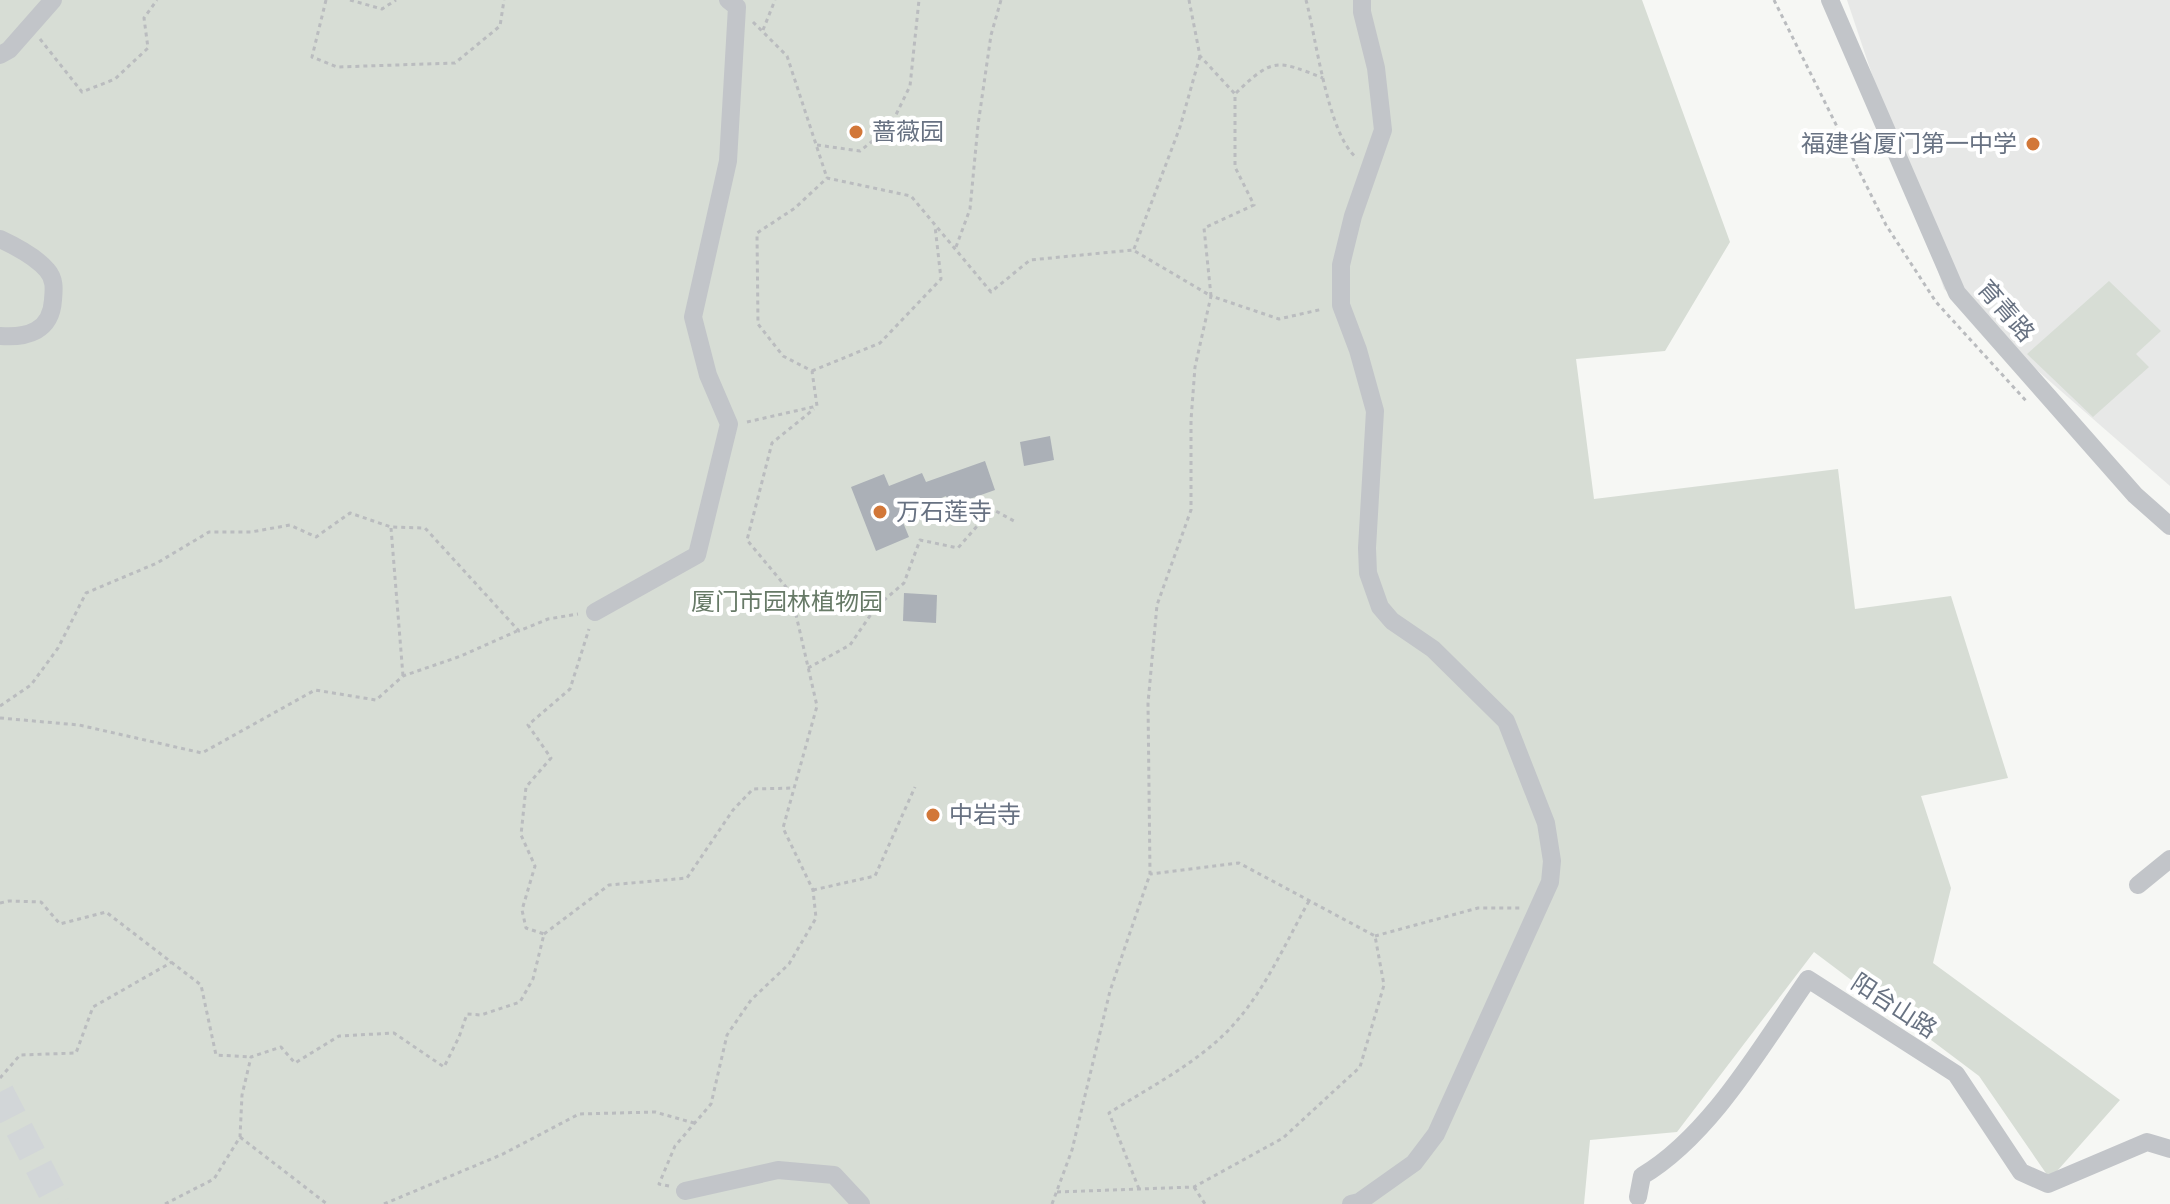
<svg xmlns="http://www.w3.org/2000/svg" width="2170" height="1204" viewBox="0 0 2170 1204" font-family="Rubik,'Noto Sans SC',sans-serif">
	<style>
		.built { fill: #e7e8e7 }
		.green { fill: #d7ddd5 }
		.building { fill: #abb0b7 }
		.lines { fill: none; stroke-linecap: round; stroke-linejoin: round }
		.highway-tunnel { stroke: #d2d6d8; stroke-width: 28; stroke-dasharray: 28 14; stroke-linecap: butt }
		.path { stroke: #babcbf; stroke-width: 3; stroke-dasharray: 4 4; stroke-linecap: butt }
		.minor { stroke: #c2c5c9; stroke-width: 18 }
		.poi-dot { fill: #d27738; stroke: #fff; stroke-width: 3 }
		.labels { text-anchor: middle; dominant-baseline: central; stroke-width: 8; stroke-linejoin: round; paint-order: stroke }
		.poi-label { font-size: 24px; fill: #687282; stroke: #fff; text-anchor: start }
		.street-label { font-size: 24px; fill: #687282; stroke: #fff }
		.park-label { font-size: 24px; fill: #677a67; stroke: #fff }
	</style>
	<rect width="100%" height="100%" fill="#f6f7f4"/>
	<path class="built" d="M1847,0H2170V486L1944,289Z"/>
	<g class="green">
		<path d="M0,0H1642L1730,242L1665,351L1576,359L1594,499L1838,469L1855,609L1951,596L2008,778L1921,796L1951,888L1933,963L2120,1100L2050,1179L1979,1076L1814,952L1677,1132L1590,1140L1584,1204H0Z"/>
		<path d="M2109,281L2161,331L2136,354L2149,367L2093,417L2027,354Z"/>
	</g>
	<g class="building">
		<path d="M1050,436L1054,460L1024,466L1020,442Z"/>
		<path d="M985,461L995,490L950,506L946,496L900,515L909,537L876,551L851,487L884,474L889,486L922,473L926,482Z"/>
		<path d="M904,593L937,595L936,623L903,621Z"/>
	</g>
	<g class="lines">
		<path class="highway-tunnel" d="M0,1092L58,1204"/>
		<g class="path">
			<path d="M326,0L312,57L337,67L455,63L500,26L504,0"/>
			<path d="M350,0L382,9L396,0"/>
			<path d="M1306,0C1316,37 1328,136 1357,158"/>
			<path d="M1774,0L1886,225L1936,302L2028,403"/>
			<path d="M753,22L787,56L827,178"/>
			<path d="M763,30L775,0"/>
			<path d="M40,39L82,92L115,79L148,48L144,18L157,0"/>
			<path d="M1236,93C1273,57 1277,60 1323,78"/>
			<path d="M817,145L860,151L890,127L910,86L919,0"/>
			<path d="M956,247L970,209L978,125L991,35L1001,0"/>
			<path d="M1134,249L1180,127L1200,56"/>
			<path d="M812,371L880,343L941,279L935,226"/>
			<path d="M747,422L817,406L812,371L783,356L758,324L757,233L795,208L827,178L911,196L991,292L1030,260L1133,250L1211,296L1204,228L1254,205L1235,167V94L1200,56L1189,0"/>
			<path d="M391,528L403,676"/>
			<path d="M808,668L850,645L876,607L904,583L920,540L958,548L992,509L1014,521"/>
			<path d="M0,706L31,685L58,648L86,593L157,563L209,532H251L290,525L316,537L350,513L391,527L425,528L519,631L548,619L578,614"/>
			<path d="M0,718L79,725L202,753L315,690L376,700L403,676L461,656L517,631"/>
			<path d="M813,890L875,876L915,787"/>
			<path d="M0,903L9,901L41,902L60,924L106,912L201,985L216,1055L251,1057"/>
			<path d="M544,934L609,885L687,878L733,810L753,789L794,788"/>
			<path d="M1375,936L1478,908H1520"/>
			<path d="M0,1078L20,1055L76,1053L93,1007L172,962"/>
			<path d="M240,1137L327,1204"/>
			<path d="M669,1186L659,1184L675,1146L711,1104L727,1035L751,1000L789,964L816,918L813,890L783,828L817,706L791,593L747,540L772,443L814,409"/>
			<path d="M1194,1187L1205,1204"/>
			<path d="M1139,1189L1109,1113C1150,1087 1203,1060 1235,1023C1266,988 1286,942 1309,901"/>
			<path d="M1057,1192L1194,1187L1283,1138L1360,1067L1384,985L1375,936L1239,863L1150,874"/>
			<path d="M165,1204L214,1179L240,1137L242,1095L251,1057L281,1047L295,1063L339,1036L394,1033L444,1067L459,1037L467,1014L481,1015L520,1002L533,979L544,934L526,928L522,910L535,866L521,835L526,787L551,758L528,725L570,689L589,629"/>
			<path d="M384,1204L503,1154L579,1114L655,1112L694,1123"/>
			<path d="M1052,1204L1072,1150L1110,991L1150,874L1148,703L1157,605L1191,510V420L1195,367L1211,296L1279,319L1323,309"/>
		</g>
		<g class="minor">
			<path d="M1830,0L1957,293L2135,495L2170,526"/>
			<path d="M0,55L9,50L53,0"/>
			<path d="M0,239C15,246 36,257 47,270C55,279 54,289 53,300C51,331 28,338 0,336"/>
			<path d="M595,612L697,555L729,424L708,375L693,317L728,161L737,7L728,0"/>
			<path d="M2138,885L2170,859"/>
			<path d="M685,1191L778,1170L834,1175L861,1204"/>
			<path d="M1638,1197L1642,1176C1711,1135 1762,1045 1808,979L1956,1074L2021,1172L2048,1184L2147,1142L2170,1149"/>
			<path d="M1351,1204L1359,1202L1414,1163L1436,1134L1550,882L1552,861L1546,823L1506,721L1433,649L1392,621L1380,607L1368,573L1367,548L1375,411L1358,350L1341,305V265L1353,216L1383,130L1376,68L1362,12V0"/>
		</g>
	</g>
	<g class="poi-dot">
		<circle cx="856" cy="132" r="8"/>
		<circle cx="2033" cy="144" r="8"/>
		<circle cx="880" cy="512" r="8"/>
		<circle cx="933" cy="815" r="8"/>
	</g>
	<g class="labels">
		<g class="poi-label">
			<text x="872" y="132">蔷薇园</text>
			<text x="2017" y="144" text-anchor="end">福建省厦门第一中学</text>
			<text x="896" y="512">万石莲寺</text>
			<text x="949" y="815">中岩寺</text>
		</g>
		<g class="street-label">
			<text transform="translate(2006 311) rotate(49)">育青路</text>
			<text transform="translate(1894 1006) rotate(33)">阳台山路</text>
		</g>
		<g class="park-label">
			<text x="787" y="602">厦门市园林植物园</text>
		</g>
	</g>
</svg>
